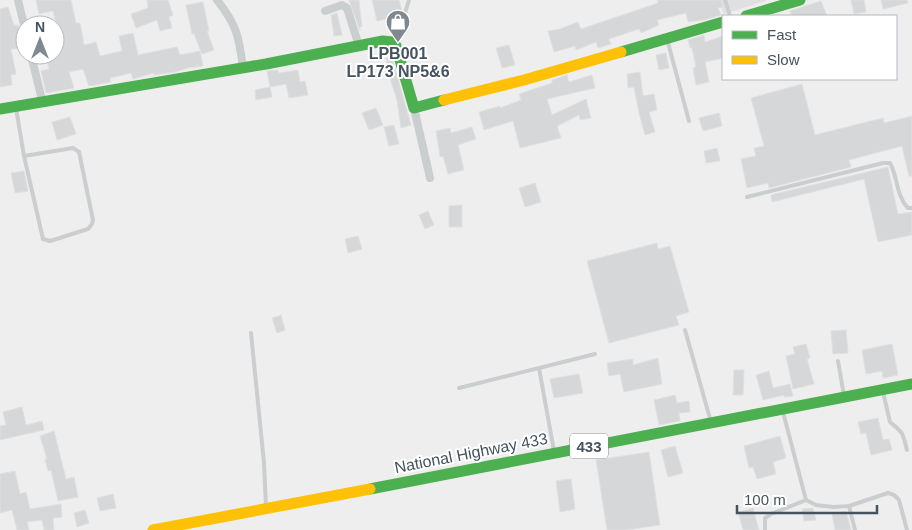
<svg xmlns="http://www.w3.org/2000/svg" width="912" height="530" viewBox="0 0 912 530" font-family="Helvetica,sans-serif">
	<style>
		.education { fill: #e0dfe1 }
		.building { fill: #d6d7d9; stroke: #e0e0e1 }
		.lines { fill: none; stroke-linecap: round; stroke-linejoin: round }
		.lane { stroke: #cacecf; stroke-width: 4 }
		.street { stroke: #cacecf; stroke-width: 8 }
		.fast { stroke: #4caf50; stroke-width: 11 }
		.slow { stroke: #ffc107; stroke-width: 11 }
		.labels { text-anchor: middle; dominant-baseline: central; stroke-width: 4; stroke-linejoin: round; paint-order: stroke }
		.shield { fill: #fff; stroke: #7c878e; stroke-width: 1 }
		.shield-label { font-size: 15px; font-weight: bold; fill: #44535d }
		.poi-label { font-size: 16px; font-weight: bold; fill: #44535d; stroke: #fff }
		.street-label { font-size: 16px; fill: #44535d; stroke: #fff }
	</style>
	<rect width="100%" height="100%" fill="#efeeee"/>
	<path class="education" d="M718,0H765L766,1L724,14Z"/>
	<g class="building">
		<path d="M36,0H71L76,23H80L84,45L96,42L100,56L122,51L119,36L133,33L138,55L177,47L180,55L200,51L203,66L188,68L175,72L154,75V73L133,79L131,73L110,78L111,82L89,86L83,69L69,72L74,88L46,93L41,71L49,69L46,55H55V43L59,42L55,29L57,27L53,11L39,14Z"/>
		<path d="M147,0H168L173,15L169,17L172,28L160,31L157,20L136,28L131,14L148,8Z"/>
		<path d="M349,0H359L362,27H360V31Z"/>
		<path d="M372,0H399L402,11L400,16L377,21Z"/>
		<path d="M658,0H721L723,7L718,8L721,15L704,20L688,22L686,13L657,20L659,25L641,33L639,29L609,39L611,44L598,48L596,42L576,50L575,46L554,52L548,31L560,29L578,22L581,29L658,3Z"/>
		<path d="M851,0H864L866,12L854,14Z"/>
		<path d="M881,0H907L908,3L883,9Z"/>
		<path d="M821,1L827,16H792L790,11Z"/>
		<path d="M203,2L209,31H207L214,50L202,54L194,34H192L186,5Z"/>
		<path d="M8,7L14,25H18L22,34L24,48L11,49L16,74L11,75L12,85L0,87V9Z"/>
		<path d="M337,13L342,35L334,36L331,15Z"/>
		<path d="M704,35L705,42L723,36V58L705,62L709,82L696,85L693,68L696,67L692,48H690L688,40Z"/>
		<path d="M509,45L515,65L502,68L496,48Z"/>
		<path d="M666,53L669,68L659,70L656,55Z"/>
		<path d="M386,58H392L411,125L401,128L397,100L388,72Z"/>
		<path d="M278,70L279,73L298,70L300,82L305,81L308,95L289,98L286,84L270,87L267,71Z"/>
		<path d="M640,72L643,96L654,94L657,110L649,112L655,132L645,135L639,113L634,87L628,88L627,74Z"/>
		<path d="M567,75L569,82L592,75L595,88L547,99L552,115L586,99L591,118L580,120L579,115L557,126L561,138L520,148L513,121L484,130L479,112L500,106V108L521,100L519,94L552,83V80Z"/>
		<path d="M802,84L815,135L883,118L884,123L912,116V176H909L902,146L849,160L851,167L769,188L768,183L747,188L741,159L756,156L754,148L764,146L751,98Z"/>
		<path d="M270,87L272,97L256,100L255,90Z"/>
		<path d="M376,108L383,125L369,130L362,113Z"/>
		<path d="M719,113L722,126L703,131L699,118Z"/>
		<path d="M70,117L76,134L57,140L52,122Z"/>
		<path d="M394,125L399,144L389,146L384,127Z"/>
		<path d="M472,127L476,139L458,145L464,170L448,174L443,156L440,157L436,131L450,128L451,133Z"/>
		<path d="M717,148L720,161L706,163L704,151Z"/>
		<path d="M888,167L898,214L912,212V235L878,242L864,179L772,202L771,195Z"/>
		<path d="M24,171L28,191L15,193L11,173Z"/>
		<path d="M535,183L541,202L525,207L519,188Z"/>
		<path d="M462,205V227H449V206Z"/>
		<path d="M428,211L434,225L425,229L419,215Z"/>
		<path d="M358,236L362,249L348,253L345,239Z"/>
		<path d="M657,243L658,249L670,246L689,312L676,316L679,325L609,343L587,261Z"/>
		<path d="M281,315L285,330L277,333L272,318Z"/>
		<path d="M846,330L848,353L833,354L831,331Z"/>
		<path d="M806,344L810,358L807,359L814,384L793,389L786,356L795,354L793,347Z"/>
		<path d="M892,344L898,375L883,378L882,371L866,374L862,350Z"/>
		<path d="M658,358L662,384L624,392L620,374L609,376L607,363L633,359V365Z"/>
		<path d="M734,370H744L743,395H733Z"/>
		<path d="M769,371L773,388L790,384L793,396L784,397V395L763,400L756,375Z"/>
		<path d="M579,374L583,393L554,398L550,379Z"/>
		<path d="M675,395L677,403L689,401L690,412L679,413L680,421L659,425L654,400Z"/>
		<path d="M22,407L26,425L42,421L44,430L0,440V426L6,425L3,412Z"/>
		<path d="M878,418L883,440L889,439L892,450L871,455L866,433L861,434L858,422Z"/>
		<path d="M54,431L66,479L74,477L78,497L58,501L51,470L48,471L45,459H47L40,436Z"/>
		<path d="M780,436L786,458L773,462L776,474L757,479L753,467L749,468L744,446Z"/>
		<path d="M675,446L683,473L668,477L661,450Z"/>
		<path d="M649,452L660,525L627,530H607L596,460Z"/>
		<path d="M15,471L20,494L26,492L30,509L61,504L62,517L53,518L54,530H44L42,520L27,522L29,530H17L12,510L0,513V474Z"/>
		<path d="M571,479L575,509L560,512L556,481Z"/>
		<path d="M113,494L116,508L100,511L97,498Z"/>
		<path d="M753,508L759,530H743L738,512Z"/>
		<path d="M813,508L816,520L804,521L802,509Z"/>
		<path d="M85,510L89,523L77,527L74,513Z"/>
		<path d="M846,511L851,530H835L832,514Z"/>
	</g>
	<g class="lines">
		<g class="lane">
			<path d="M725,0L730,16"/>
			<path d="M667,39L689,121"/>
			<path d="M393,40L402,23L409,0"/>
			<path d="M16,108L24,156L43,239L50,241L88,229L92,224L93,220L79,152L73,148L24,156"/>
			<path d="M747,197L883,163H890C898,177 896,196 908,208H912"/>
			<path d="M685,330L711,422"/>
			<path d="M251,333L264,463L266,507"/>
			<path d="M838,361L844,396"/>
			<path d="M539,368L554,451"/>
			<path d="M459,388L595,354"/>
			<path d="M883,392L890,422C904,434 902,431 907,450"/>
			<path d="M783,412L806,500L816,505L833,507L849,506L888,493L894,495L899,500L907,530"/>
			<path d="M849,506L855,530"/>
			<path d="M765,530V518L771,514L806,500"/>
		</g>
		<g class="street">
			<path d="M18,0L25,29"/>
			<path d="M217,0C237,25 239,37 243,68"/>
			<path d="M325,11L342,5L347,8L359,46"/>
			<path d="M31,55L42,100"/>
			<path d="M414,108L430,178"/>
		</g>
		<g class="fast">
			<path d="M746,16L800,0"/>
			<path d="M621,52L723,22"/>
			<path d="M0,109L266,64L383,41L392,42L396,46L414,108L444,100"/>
			<path d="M370,489L912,384"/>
		</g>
		<g class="slow">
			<path d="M444,100L524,80L621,52"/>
			<path d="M153,530L370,489"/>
		</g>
	</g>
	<defs>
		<symbol id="shop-pin" viewBox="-11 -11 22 30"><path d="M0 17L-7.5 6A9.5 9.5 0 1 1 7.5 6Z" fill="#808990" stroke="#fff"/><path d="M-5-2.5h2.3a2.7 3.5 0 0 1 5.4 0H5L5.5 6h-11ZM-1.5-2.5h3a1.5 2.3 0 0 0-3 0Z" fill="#fff"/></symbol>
	</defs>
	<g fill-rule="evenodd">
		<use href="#shop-pin" x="384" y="8" width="28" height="38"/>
	</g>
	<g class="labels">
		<rect class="shield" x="570" y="433.5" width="38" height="25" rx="4"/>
		<g class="shield-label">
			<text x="589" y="446">433</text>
		</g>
		<g class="poi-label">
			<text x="398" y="53">LPB001<tspan x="398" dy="18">LP173 NP5&amp;6</tspan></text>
		</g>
		<g class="street-label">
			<text transform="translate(471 453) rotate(-11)">National Highway 433</text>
		</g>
	</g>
	<rect x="722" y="15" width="175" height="65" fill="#ffffff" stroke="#b4babe"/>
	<rect x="732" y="31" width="25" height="8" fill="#4caf50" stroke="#b4babe"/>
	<text x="767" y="40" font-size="15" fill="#44535d">Fast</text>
	<rect x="732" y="56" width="25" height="8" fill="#ffc107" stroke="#b4babe"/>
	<text x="767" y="65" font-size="15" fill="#44535d">Slow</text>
	<g transform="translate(40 40)"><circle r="24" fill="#ffffff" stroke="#b4babe"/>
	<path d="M0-4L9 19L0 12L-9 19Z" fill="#808990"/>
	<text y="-8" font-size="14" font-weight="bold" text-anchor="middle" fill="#44535d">N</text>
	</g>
	<path d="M737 505v8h140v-8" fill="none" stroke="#44535d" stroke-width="2.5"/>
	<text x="744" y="505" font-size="15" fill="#44535d" stroke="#ffffff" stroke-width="4" paint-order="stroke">100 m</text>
</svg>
